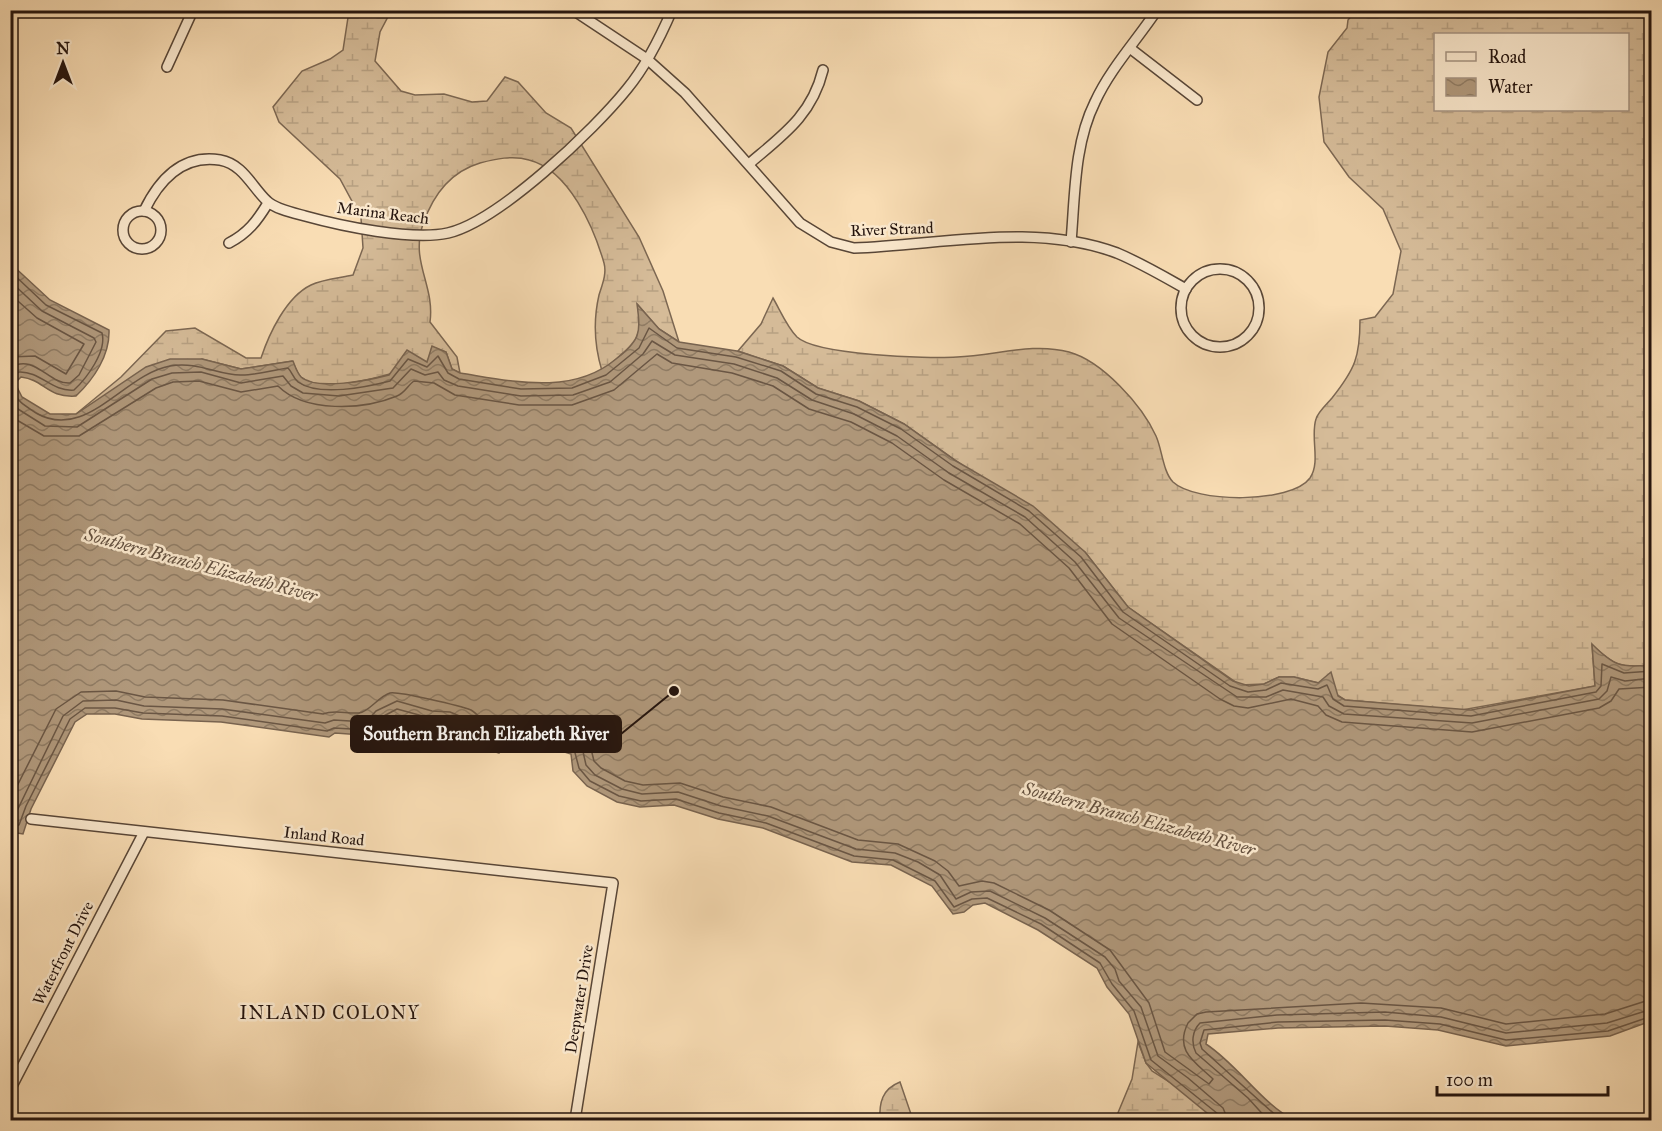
<svg xmlns="http://www.w3.org/2000/svg" width="1662" height="1131" viewBox="0 0 1662 1131" font-family="'IM FELL Great Primer',serif">
	<style>
		.wetland { fill: url(#wetland-marsh); stroke: #7c6752; stroke-width: 1.5; fill-rule: evenodd }
		.water { fill: url(#water-waves); stroke: #78634f; stroke-width: 1.5 }
		.lines { fill: none; stroke-linecap: round; stroke-linejoin: round }
		.shore { stroke: #6a5644; stroke-width: 1.5 }
		.street-casing { stroke: #584637; stroke-width: 12 }
		.street { stroke: #fbe9ce; stroke-width: 9 }
		.labels { text-anchor: middle; dominant-baseline: central; stroke-width: 5; stroke-linejoin: round; paint-order: stroke }
		.street-label { font-size: 16px; fill: #23130d; stroke: #fbe9ce }
		.water-label { font-size: 18px; font-style: italic; fill: #624f3e; stroke: #fbe9ce }
		.neighbourhood-label { font-size: 18px; letter-spacing: 1.5px; fill: #23130d; stroke: #fbe9ce }
		.leader { fill: none; stroke: #23130d; stroke-width: 2 }
		.callout-dot { fill: #23130d; stroke: #fbe9ce; stroke-width: 2 }
		.callout { fill: #23130d; stroke: #23130d; stroke-width: 2 }
		.callout-label { font-size: 18px; text-anchor: middle; font-weight: bold; fill: #fff }
	</style>
	<defs>
		<pattern id="wetland-marsh" width="20" height="14" patternUnits="userSpaceOnUse" patternTransform="scale(1.5)"><rect width="20" height="14" fill="#d5bb98"/><path d="M1 5h8M5 5V1M11 12h8M15 12V8" fill="none" stroke="#b7a082"/></pattern>
		<pattern id="water-waves" width="16" height="10" patternUnits="userSpaceOnUse" patternTransform="scale(1.5)"><rect width="16" height="10" fill="#b0987b"/><path d="M0 5q4-4 8 0t8 0" fill="none" stroke="#8f7b63"/></pattern>
	</defs>
	<rect width="100%" height="100%" fill="#f9ddb4"/>
	<filter id="stains"><feTurbulence type="fractalNoise" baseFrequency=".00333" numOctaves="4"/><feColorMatrix values="0 0 0 0 .2 0 0 0 0 .09 0 0 0 0 .02 0 0 0 .5 -.17"/></filter>
	<radialGradient id="worn" r=".72"><stop offset=".6" stop-color="#630" stop-opacity="0"/><stop offset="1" stop-color="#630" stop-opacity=".3"/></radialGradient>
	<g class="wetland">
		<path d="M1356,10H1540L1556,14L1572,10L1651,11V665C1621,668 1615,666 1592,645L1595,686L1462,710L1345,700L1319,683L1294,677H1279L1264,684L1240,685L1128,607L1085,552L904,424L859,401L818,388L783,366L738,351L761,324L773,298C780,310 787,327 797,337C816,355 927,359 957,357C994,356 1032,342 1069,352C1102,361 1142,405 1156,436C1162,449 1163,472 1173,482C1195,503 1291,504 1310,478C1321,462 1310,437 1316,419C1318,412 1327,404 1332,398C1355,369 1360,357 1360,320L1375,317L1393,294L1401,251L1383,209L1349,177L1324,142L1319,97L1328,52L1347,28L1348,20ZM1436,34H1628V110H1436Z"/>
		<path d="M349,11H391L380,32L375,61L401,91L415,95L444,94L472,102L487,101L505,77L518,82L546,113L571,128L639,237L663,291L679,342L659,329L638,305L640,328L634,344L602,371C594,345 593,321 599,295C602,285 607,274 604,263C594,228 569,170 529,160C513,155 495,159 480,163C450,172 433,195 423,224C410,262 435,285 430,322L457,357L460,373L452,369L446,352L432,347L428,362C402,371 324,397 301,377C297,373 295,366 292,361L241,369L202,359L76,414L121,377L166,331L195,328L246,358H261C269,334 286,297 311,285C323,279 340,278 353,275L363,248L361,218L340,179L279,122L273,107L302,71L330,59L343,50Z"/>
		<path d="M1138,1042L1146,1063L1152,1071L1179,1088L1219,1120H1115L1132,1079Z"/>
		<path d="M900,1082L913,1120H880C879,1103 882,1089 900,1082Z"/>
	</g>
	<path class="water" d="M10,263L50,300L109,330C110,355 94,379 76,396C47,398 45,380 21,377L15,383L22,397L50,414H76L146,367L170,359H202L241,369L293,361C295,366 297,373 301,377C317,391 370,380 389,375L407,350L427,362L432,346L446,352L452,369L460,373C512,381 572,396 616,359C640,340 641,334 637,304L659,329L679,342L737,351L783,366L818,388L859,401L904,424L956,461L1033,506L1085,552L1128,607L1233,681L1249,686L1264,684L1279,677H1294L1318,683L1331,672L1338,696L1345,700L1471,710L1595,686L1592,644C1614,666 1620,668 1651,665V1021L1610,1036L1506,1046L1438,1030L1385,1026L1278,1028L1208,1034L1206,1044C1238,1065 1262,1104 1294,1120H1219L1212,1117L1146,1063L1129,1014L1107,987L1097,968L1038,930L985,903L973,905L964,912L953,914L932,886L891,865L852,862L763,828L718,819L674,805L640,807L617,802L587,786L573,771L571,754L539,744L532,749L503,743L499,753L473,745L462,731L446,725H430L396,715L377,730L376,736L335,733L329,737L221,722L142,719L115,714H87L75,722L31,809L23,834L11,832Z"/>
	<g class="lines">
		<g class="shore">
			<path d="M10,271L46,305L102,333C107,351 87,378 74,390C52,392 40,371 19,372L10,378"/>
			<path d="M10,281L42,311L94,338L96,342L79,375L70,383C49,385 34,352 10,368"/>
			<path d="M10,294L37,318L84,344L66,374L35,356L10,357"/>
			<path d="M10,388C17,401 24,405 36,413C86,442 124,374 170,366C199,361 219,376 242,375C257,375 273,370 288,368C292,372 293,378 298,382C319,397 367,387 390,381L408,359L427,367L438,356L448,373L459,379L521,389L572,388L606,375L639,348L649,328L677,348L736,357L781,371L816,394L857,407L901,429L953,466L1029,511L1081,557L1123,612L1230,686L1248,692L1266,690L1281,683L1318,689L1327,685L1333,699L1344,706L1471,716L1596,692L1601,686L1602,664L1624,673L1652,671"/>
			<path d="M10,404L45,426L77,427L152,379L172,373L201,372L241,383L283,376L291,386L303,393L339,396L393,388L411,369L425,375L438,372L444,380L458,386L521,396L573,395L610,382L643,354L652,341L675,355L734,364L777,378L812,400L854,414L897,436L949,473L1025,517L1075,562L1119,618L1237,697H1266L1283,690L1323,697L1329,706L1344,714L1472,723L1599,699L1607,691L1611,677L1625,681L1652,678"/>
			<path d="M10,416L44,436H79L156,388L173,382L199,381L241,392L278,386C305,413 363,410 397,396C405,393 408,385 414,381L434,383L455,395L519,405H572L614,390L657,354L672,363L732,373L773,386L809,409L851,422L892,443L944,480L1020,524L1069,568L1112,624L1220,699L1234,706L1248,708L1291,699L1318,706L1326,715L1342,722L1472,732L1599,708L1611,701L1619,689L1652,687"/>
			<path d="M10,800L56,709L81,692L116,691L145,697L223,700L323,714C335,709 346,714 359,713C369,712 379,696 390,693C398,691 461,706 471,710C478,714 482,721 488,726L503,721L526,725L541,721L577,732L589,741L594,761L601,768L625,781L643,785L680,783L723,797L771,807L858,840L898,844L935,861L948,871L959,886L982,881L994,883L1049,910L1110,950L1149,1003L1165,1052L1209,1084L1213,1079C1195,1062 1174,1051 1188,1023L1197,1014L1206,1012L1361,1003L1441,1008L1506,1024L1605,1014L1652,999"/>
			<path d="M10,819L14,817L63,716L83,701L116,700L144,706L222,709L325,723L334,720L366,722L376,711L397,701L432,711L450,712L469,720L481,733L490,736L502,730L528,734L540,730L575,741L582,747L586,765L595,775L622,789L642,794L678,792L721,806L768,816L856,849L895,853L918,862L940,875L956,899L971,892L990,891L1045,918L1105,957L1115,969L1119,981L1141,1007L1158,1056L1188,1078L1223,1108L1228,1120"/>
			<path d="M10,826L19,825L26,806L70,719L85,708H115L143,713L222,716L327,731L334,728L369,730L380,718L397,709L430,718L448,719L466,727L477,740L493,745L503,737L530,742L540,738L574,749L579,768L590,781L619,796L641,801L676,799L719,813L766,823L854,856L893,860L935,881L954,907L972,899L987,898L1041,924L1100,963L1112,984L1134,1011L1151,1060L1218,1114L1220,1120"/>
			<path d="M1268,1120L1248,1098L1196,1053C1191,1043 1192,1031 1200,1023L1277,1015L1385,1012L1441,1017L1506,1033L1607,1023L1652,1009"/>
			<path d="M1281,1120L1202,1049L1200,1043L1204,1030L1278,1022L1385,1020L1440,1024L1506,1040L1608,1031L1652,1016"/>
		</g>
		<defs>
			<g id="street">
				<path d="M573,10L647,59L685,93L800,223L831,242L854,248C941,245 1033,222 1117,253C1141,263 1163,276 1186,289"/>
				<path d="M1131,49L1197,100"/>
				<path d="M167,67L193,10"/>
				<path d="M750,163C783,135 812,115 823,70"/>
				<circle cx="142" cy="230" r="19"/>
				<path d="M144,211C159,180 182,154 220,160C243,164 252,187 267,201C275,209 294,213 305,216C341,226 412,241 448,233C499,221 594,130 627,89C646,66 660,38 672,10"/>
				<path d="M1071,242C1075,196 1074,144 1095,102C1110,69 1137,40 1157,10"/>
				<path d="M229,243C248,233 257,221 268,203"/>
				<circle cx="1220" cy="308" r="39"/>
				<path d="M31,819L613,883L575,1120"/>
				<path d="M10,1090L144,832"/>
			</g>
		</defs>
		<use href="#street" class="street-casing"/>
		<use href="#street" class="street"/>
	</g>
	<g class="labels">
		<g class="street-label">
			<text transform="translate(383 213) rotate(7)">Marina Reach</text>
			<text transform="translate(892 229) rotate(-2)">River Strand</text>
			<text transform="translate(324 836) rotate(6)">Inland Road</text>
			<text transform="translate(63 953) rotate(-63)">Waterfront Drive</text>
			<text transform="translate(579 999) rotate(-81)">Deepwater Drive</text>
		</g>
		<g class="water-label">
			<text transform="translate(201 565) rotate(15)">Southern Branch Elizabeth River</text>
			<text transform="translate(1139 819) rotate(15)">Southern Branch Elizabeth River</text>
		</g>
		<g class="neighbourhood-label">
			<text x="330" y="1013">INLAND COLONY</text>
		</g>
	</g>
	<path class="leader" d="M674 691L621 734"/>
	<circle class="callout-dot" cx="674" cy="691" r="6"/>
	<rect class="callout" x="351" y="716" width="270" height="36" rx="6"/>
	<g class="callout-label">
		<text x="486" y="740">Southern Branch Elizabeth River</text>
	</g>
	<rect width="1662" height="1131" fill="none" stroke="#f9ddb4" stroke-width="36"/>
	<rect x="12" y="12" width="1638" height="1107" fill="none" stroke="#23130d" stroke-width="3"/>
	<rect x="18" y="18" width="1626" height="1095" fill="none" stroke="#23130d" stroke-width="1.5"/>
	<rect x="1434" y="33" width="195" height="78" fill="#fbe9ce" stroke="#a59381" stroke-width="1.5"/>
	<rect x="1446" y="52" width="30" height="9" fill="#fbe9ce" stroke="#a59381" stroke-width="1.5"/>
	<text x="1488" y="63" font-size="18" fill="#23130d">Road</text>
	<rect x="1446" y="78" width="30" height="18" fill="url(#water-waves)" stroke="#a59381" stroke-width="1.5"/>
	<text x="1488" y="93" font-size="18" fill="#23130d">Water</text>
	<g transform="translate(63 63)" stroke="#fbe9ce" stroke-width="4.5" paint-order="stroke">
	<path d="M0-4.5L10 22L0 15L-10 22Z" fill="#23130d"/>
	<text y="-9" font-size="16" font-weight="bold" text-anchor="middle" fill="#23130d">N</text>
	</g>
	<path d="M1437 1086v9h171v-9" fill="none" stroke="#23130d" stroke-width="3"/>
	<text x="1446" y="1086" font-size="18" fill="#23130d" stroke="#fbe9ce" stroke-width="4.5" paint-order="stroke">100 m</text>
	<rect width="100%" height="100%" filter="url(#stains)"/>
	<rect width="100%" height="100%" fill="url(#worn)"/>
</svg>
